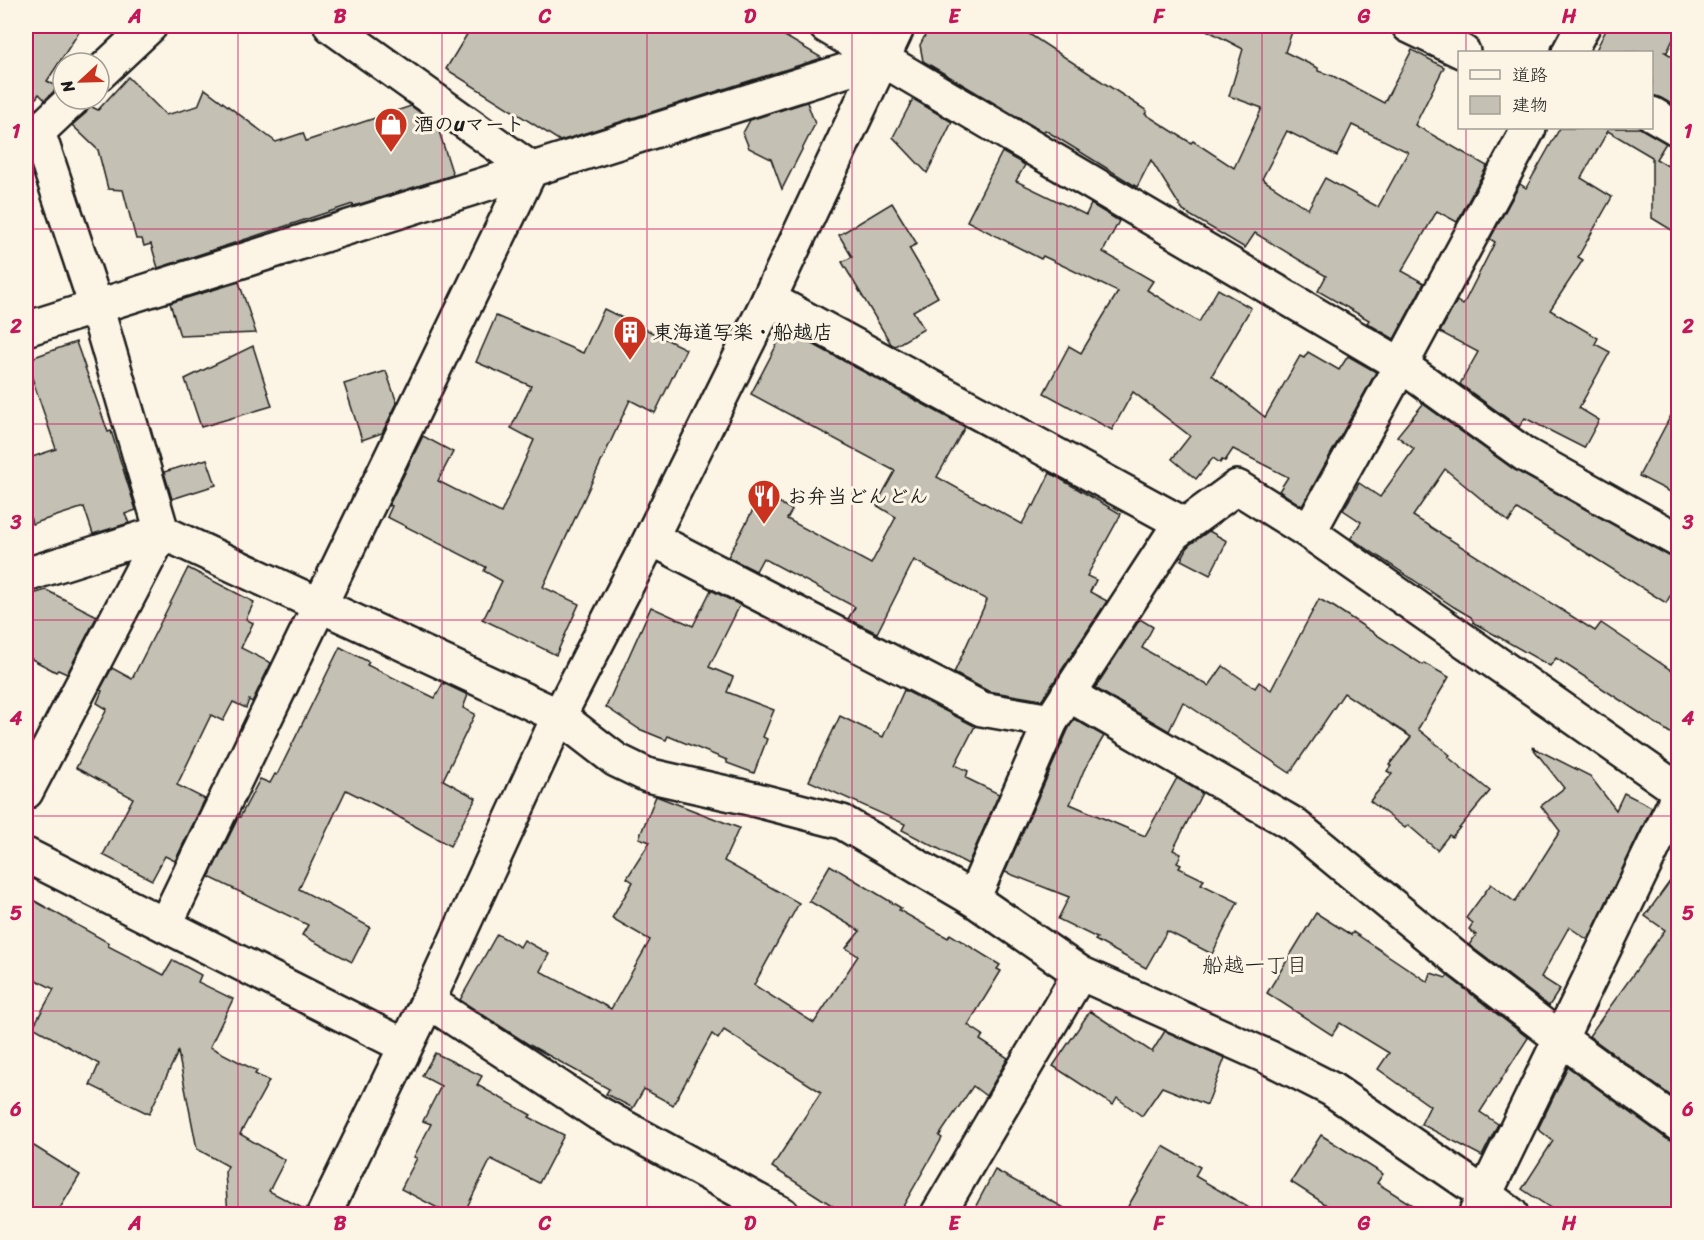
<svg xmlns="http://www.w3.org/2000/svg" width="1704" height="1240" viewBox="0 0 1704 1240" font-family="Sriracha,'Klee One',sans-serif">
	<style>
		.building { fill: #c4c0b3; stroke: #1c1c1c; stroke-width: 1.5; fill-rule: evenodd }
		.lines { fill: none; stroke-linecap: round; stroke-linejoin: round }
		.minor-casing { stroke: #1c1c1c; stroke-width: 38 }
		.tertiary-casing { stroke: #1c1c1c; stroke-width: 38 }
		.minor { stroke: #fcf5e5; stroke-width: 33 }
		.tertiary { stroke: #fcf5e5; stroke-width: 33 }
		.grid { fill: none; stroke: #c2185b; stroke-width: 1.5; stroke-opacity: 0.55 }
		.labels { text-anchor: middle; dominant-baseline: central; stroke-width: 6; stroke-linejoin: round; paint-order: stroke }
		.poi-label { font-size: 20px; font-weight: bold; fill: #1c1c1c; stroke: #fcf5e5; text-anchor: start }
		.neighbourhood-label { font-size: 21px; fill: #1c1c1c; stroke: #fcf5e5 }
		.neatline { fill: none; stroke: #c2185b; stroke-width: 2 }
		.grid-label { font-size: 20px; text-anchor: middle; font-weight: bold; fill: #c2185b }
	</style>
	<rect width="100%" height="100%" fill="#fcf5e5"/>
	<filter id="ink" filterUnits="userSpaceOnUse"><feTurbulence type="fractalNoise" baseFrequency=".0167" numOctaves="2"/><feDisplacementMap in="SourceGraphic" scale="12" xChannelSelector="R" yChannelSelector="G"/><feConvolveMatrix kernelMatrix="1 2 1 2 8 2 1 2 1" color-interpolation-filters="sRGB"/></filter>
	<g filter="url(#ink)">
		<g class="building">
			<path d="M26,26H83L47,81L58,87L45,100L39,94L29,108L26,107Z"/>
			<path d="M472,26H768L822,58L560,141L446,69Z"/>
			<path d="M930,26H1017L1147,111L1145,114L1191,143L1193,141L1234,168L1262,108L1229,96L1243,49L1199,26H1294L1285,52L1318,68V71L1333,76L1384,103L1412,50L1444,67L1415,125L1487,166L1457,222L1437,211L1402,271L1424,283L1394,339L1367,323L1369,320L1318,291L1326,276L1255,233L1245,248L1183,211L1151,160L1137,187L1045,130L1043,132L923,61L920,45ZM1352,125L1408,152L1378,207L1325,178L1308,209L1262,179L1287,131L1337,156Z"/>
			<path d="M1608,26H1678V29L1667,52H1665L1678,60V108L1661,98L1652,95V52H1595Z"/>
			<path d="M128,77L166,115L198,106L205,89L276,142L303,133L306,141L411,106L437,125L453,175L354,206L353,204L158,268L151,244L144,246L142,239H136L123,190L108,189L98,150L72,125L86,113L90,106L98,110Z"/>
			<path d="M913,99L952,122L927,173L893,137Z"/>
			<path d="M807,102L815,124L782,189L771,159L749,148L743,133L750,120Z"/>
			<path d="M1560,128H1640L1666,143L1656,159L1678,172V234L1652,218V157L1608,131L1581,178L1612,197L1578,257L1583,260L1550,310L1598,338L1595,344L1610,352L1579,408L1599,420L1584,448L1525,418L1519,427L1460,384L1478,352L1440,332L1457,301L1463,305L1495,242L1490,239L1520,184L1526,188Z"/>
			<path d="M1002,152L1025,165L1016,181L1086,215L1091,204L1119,221L1103,252L1153,281L1147,290L1199,322L1218,289L1251,308L1212,375L1265,417L1300,356L1304,358L1308,352L1339,370L1348,356L1376,372L1302,506L1279,491L1288,477L1233,449L1225,461L1222,460L1220,463L1213,458L1196,479L1172,459L1190,436L1133,392L1112,430L1044,393L1069,346L1081,353L1118,292L1043,256L1041,259L967,221Z"/>
			<path d="M892,203L917,244L909,248L938,297L913,311L924,329L895,346L891,344L842,262L852,257L839,235Z"/>
			<path d="M239,282L256,333L180,336L170,303Z"/>
			<path d="M604,309L686,349L655,413L630,400L543,587L579,604L556,655L482,619L485,616L502,581L484,571L486,567L387,517L392,506L389,505L423,436L453,452L438,481L501,513L534,440L511,428L531,386L476,362L496,316L583,353Z"/>
			<path d="M785,329L965,427L937,477L1022,524L1032,505L1034,506L1050,473L1121,514L1087,576L1096,580L1090,592L1107,601L1042,700L988,691L954,673L987,600L914,560L877,633L848,619L855,607L763,558L756,571L728,557L762,493L792,510L787,519L871,564L896,517L876,505L895,471L751,394Z"/>
			<path d="M76,342L108,432L111,431L136,510L125,514L129,523L93,534L84,507L32,524L26,503V459L56,449L26,360Z"/>
			<path d="M253,346L272,406L201,427L185,379Z"/>
			<path d="M386,371L397,403L382,433L362,440L344,384Z"/>
			<path d="M1678,402V496L1639,476Z"/>
			<path d="M1423,404L1515,470L1669,556L1678,559V582L1666,603L1517,509L1509,522L1445,469L1413,516L1595,631L1601,623L1678,675V738L1556,658L1550,666L1474,623L1471,617L1454,607L1351,538L1361,522L1343,510L1359,483L1380,497L1414,449L1397,436Z"/>
			<path d="M207,459L216,485L172,499L164,472Z"/>
			<path d="M1209,531L1227,541L1210,575L1181,560L1189,545Z"/>
			<path d="M188,568L254,602L246,619L253,623L241,648L271,663L252,702L249,700L246,708L233,702L223,721L211,715L177,785L205,799L175,861L165,856L152,880L103,855L133,798L76,768L107,709L97,703L102,691L100,690L112,668L132,679Z"/>
			<path d="M46,590L97,616L67,674L58,670L56,672L26,656V596Z"/>
			<path d="M711,590L740,605L709,667L733,677L727,692L774,710L763,737L767,739L754,773L727,763V760L668,736L666,740L639,729L606,707L651,607L693,626Z"/>
			<path d="M1319,599L1334,607L1423,665L1424,663L1449,677L1418,729L1450,755L1448,757L1490,791L1452,837L1449,835L1437,850L1408,825L1405,828L1370,801L1392,774L1387,771L1391,766L1389,765L1411,737L1344,693L1290,773L1183,702L1169,731L1095,688L1140,619L1153,627L1142,648L1209,686L1223,666L1255,688L1259,682L1271,690Z"/>
			<path d="M340,647L369,662L367,665L435,698L443,683L468,695L463,708L475,714L443,780L476,798L450,846L390,812L346,790L299,889L370,927L352,962L302,935L308,925L209,877L239,816L240,817L260,779L270,783L275,774L277,775Z"/>
			<path d="M904,690L975,726L955,765L968,771L966,778L999,794L968,864L902,830L905,824L809,781L840,716L883,737Z"/>
			<path d="M1074,719L1104,736L1084,770L1070,804L1145,836L1177,778L1202,793L1173,850L1181,854L1177,863L1181,865L1179,868L1204,880L1201,884L1238,902L1212,954L1167,931L1146,968L1095,940L1097,938L1058,919L1069,897L1005,872L1068,730Z"/>
			<path d="M1532,747L1590,776L1616,810L1624,793L1652,807L1588,940L1569,927L1541,977L1560,989L1549,1006L1469,945L1476,935L1469,929L1473,923L1466,918L1491,884L1515,902L1560,831L1541,806L1564,788Z"/>
			<path d="M656,796L739,828L724,861L799,903L754,985L814,1023L858,956L846,948L860,931L809,901L830,865L901,908L899,910L948,938L950,934L1000,965L997,969L1001,971L968,1025L983,1035L980,1040L1008,1058L986,1096L973,1086L939,1136L942,1138L898,1215H847L772,1167L821,1092L724,1030L718,1039L712,1034L673,1105L644,1089L633,1108L606,1094L609,1089L528,1044L460,1000L497,934L520,947L524,940L549,954L540,971L611,1009L650,940L612,918L633,882L627,878L650,842L639,838Z"/>
			<path d="M1678,870V1101L1589,1036L1665,930L1645,916Z"/>
			<path d="M26,896L109,943L108,946L164,975L173,960L201,975L198,982L233,999L210,1047L257,1071L255,1074L269,1081L240,1134L285,1160L269,1191L306,1210L305,1215H228L225,1172L228,1166L197,1149L178,1052L149,1114L90,1085L99,1064L33,1027L54,989L26,975Z"/>
			<path d="M1316,913L1351,935L1353,932L1428,982L1431,973L1446,978L1448,976L1528,1038L1480,1112L1498,1124L1482,1156L1421,1124L1430,1106L1378,1069L1389,1053L1340,1023L1332,1035L1267,993Z"/>
			<path d="M1090,1011L1152,1052L1165,1031L1225,1058L1207,1105L1162,1087L1142,1116L1117,1098L1113,1105L1053,1066Z"/>
			<path d="M435,1053L482,1076L477,1085L531,1115L529,1117L564,1135L539,1183L491,1159L463,1215H451L401,1189L417,1158L414,1157L431,1124L423,1121L441,1086L422,1076Z"/>
			<path d="M1568,1067L1667,1139L1678,1142V1215H1561L1522,1189L1553,1141L1538,1129Z"/>
			<path d="M1321,1135L1383,1174L1377,1183L1428,1215H1342L1291,1182Z"/>
			<path d="M26,1141L80,1175L56,1215H26Z"/>
			<path d="M1163,1146L1200,1167L1195,1176L1261,1215H1123Z"/>
			<path d="M995,1170L1077,1215H971Z"/>
		</g>
		<g class="lines">
			<defs>
				<g id="minor">
					<path d="M1409,26L1463,52"/>
					<path d="M1569,52L1583,26"/>
					<path d="M99,74L150,26"/>
					<path d="M1652,114L1678,129"/>
					<path d="M26,126L38,132L96,306L162,532L26,792"/>
					<path d="M38,132L73,99"/>
					<path d="M769,299L1185,525"/>
					<path d="M26,329L882,59L1401,365L1524,454L1678,540"/>
					<path d="M1309,532L1401,365L1529,128"/>
					<path d="M651,538L982,709L1051,721"/>
					<path d="M26,575L162,532L559,716L616,760L647,775L753,799L842,822L973,899L1080,973L1268,1057L1331,1089L1484,1194L1511,1214"/>
					<path d="M1068,694L1293,824L1463,964L1561,1039L1678,1124"/>
					<path d="M26,855L405,1046"/>
					<path d="M973,899L1051,721L1173,534L1237,487L1309,532L1678,790"/>
					<path d="M165,925L531,169L331,26"/>
					<path d="M428,1001L598,1113L782,1214"/>
					<path d="M1476,1213L1678,796"/>
					<path d="M938,1214L1080,973"/>
				</g>
				<g id="tertiary">
					<path d="M826,26L882,59"/>
					<path d="M324,1214L428,1001L559,716L651,538L769,299L898,26"/>
				</g>
			</defs>
			<use href="#minor" class="minor-casing"/>
			<use href="#tertiary" class="tertiary-casing"/>
			<use href="#minor" class="minor"/>
			<use href="#tertiary" class="tertiary"/>
		</g>
	</g>
	<path class="grid" d="M238,26V1214M442,26V1214M647,26V1214M852,26V1214M1057,26V1214M1262,26V1214M1466,26V52M1466,128V1214M26,229H1678M26,424H1678M26,620H1678M26,816H1678M26,1011H1678"/>
	<defs>
		<symbol id="shop-pin" viewBox="-11 -11 22 30"><path d="M0 17L-7.5 6A9.5 9.5 0 1 1 7.5 6Z" fill="#c8321e" stroke="#fcf5e5"/><path d="M-5-2.5h2.3a2.7 3.5 0 0 1 5.4 0H5L5.5 6h-11ZM-1.5-2.5h3a1.5 2.3 0 0 0-3 0Z" fill="#fff"/></symbol>
		<symbol id="building-pin" viewBox="-11 -11 22 30"><path d="M0 17L-7.5 6A9.5 9.5 0 1 1 7.5 6Z" fill="#c8321e" stroke="#fcf5e5"/><path d="M-4-6H4V6H1V3H-1V6H-4ZM-2.5-4.3h1.7v1.8h-1.7ZM.8-4.3h1.7v1.8H.8ZM-2.5-1h1.7V.8h-1.7ZM.8-1h1.7V.8H.8Z" fill="#fff"/></symbol>
		<symbol id="restaurant-pin" viewBox="-11 -11 22 30"><path d="M0 17L-7.5 6A9.5 9.5 0 1 1 7.5 6Z" fill="#c8321e" stroke="#fcf5e5"/><path d="M-5-6h1v4h1v-4h1v4h1v-4h1v5L-1.5 .5V6h-2V.5L-5-1ZM5-6V6H3V1.5H1.5Q1.5-4 5-6Z" fill="#fff"/></symbol>
	</defs>
	<g fill-rule="evenodd">
		<use href="#shop-pin" x="372" y="105" width="38" height="52"/>
		<use href="#building-pin" x="611" y="313" width="38" height="52"/>
		<use href="#restaurant-pin" x="745" y="477" width="38" height="52"/>
	</g>
	<g class="labels">
		<g class="poi-label">
			<text x="414" y="124">酒のuマート</text>
			<text x="653" y="332">東海道写楽・船越店</text>
			<text x="787" y="496">お弁当どんどん</text>
		</g>
		<g class="neighbourhood-label">
			<text x="1255" y="965">船越一丁目</text>
		</g>
	</g>
	<rect width="1704" height="1240" fill="none" stroke="#fcf5e5" stroke-width="66"/>
	<rect x="1458" y="51" width="195" height="78" fill="#fcf5e5" stroke="#a29e95" stroke-width="1.5"/>
	<rect x="1470" y="70" width="30" height="9" fill="#fcf5e5" stroke="#a29e95" stroke-width="1.5"/>
	<text x="1512" y="81" font-size="18" fill="#1c1c1c">道路</text>
	<rect x="1470" y="96" width="30" height="18" fill="#c4c0b3" stroke="#a29e95" stroke-width="1.5"/>
	<text x="1512" y="111" font-size="18" fill="#1c1c1c">建物</text>
	<g transform="translate(81 81) rotate(248)"><circle r="28" fill="#fcf5e5" stroke="#a29e95" stroke-width="1.5"/>
	<path d="M0-4.5L10 22L0 15L-10 22Z" fill="#c8321e"/>
	<text y="-9" font-size="16" font-weight="bold" text-anchor="middle" fill="#1c1c1c">N</text>
	</g>
	<rect x="33" y="33" width="1638" height="1174" class="neatline"/>
	<g class="grid-label">
		<text x="135" y="23">A</text>
		<text x="340" y="23">B</text>
		<text x="545" y="23">C</text>
		<text x="750" y="23">D</text>
		<text x="954" y="23">E</text>
		<text x="1159" y="23">F</text>
		<text x="1364" y="23">G</text>
		<text x="1569" y="23">H</text>
		<text x="16" y="138">1</text>
		<text x="1688" y="138">1</text>
		<text x="16" y="333">2</text>
		<text x="1688" y="333">2</text>
		<text x="16" y="529">3</text>
		<text x="1688" y="529">3</text>
		<text x="16" y="725">4</text>
		<text x="1688" y="725">4</text>
		<text x="16" y="920">5</text>
		<text x="1688" y="920">5</text>
		<text x="16" y="1116">6</text>
		<text x="1688" y="1116">6</text>
		<text x="135" y="1230">A</text>
		<text x="340" y="1230">B</text>
		<text x="545" y="1230">C</text>
		<text x="750" y="1230">D</text>
		<text x="954" y="1230">E</text>
		<text x="1159" y="1230">F</text>
		<text x="1364" y="1230">G</text>
		<text x="1569" y="1230">H</text>
	</g>
</svg>
